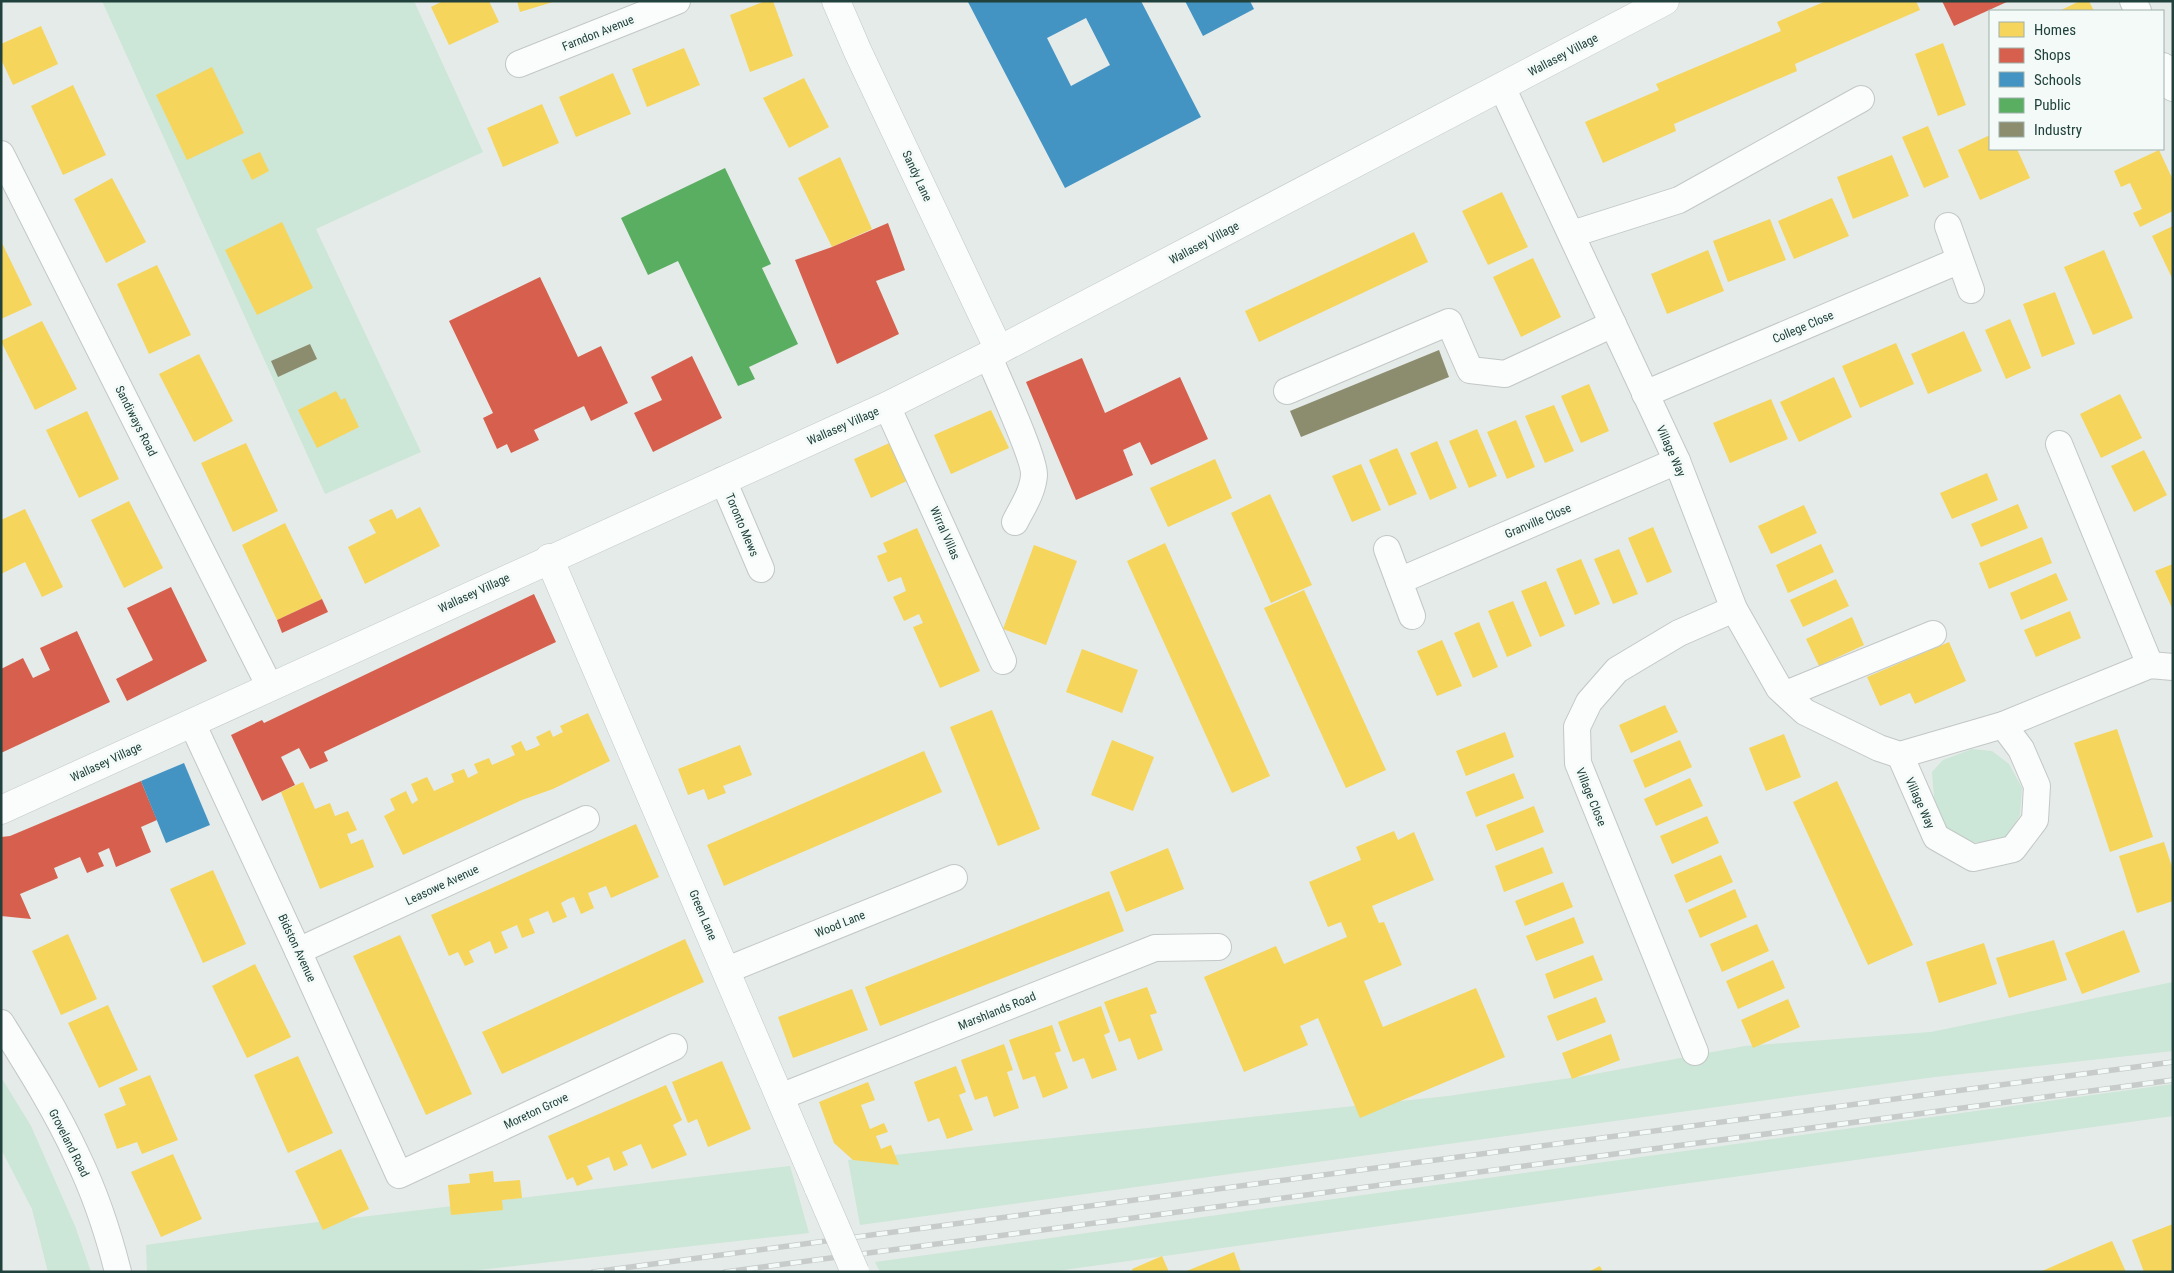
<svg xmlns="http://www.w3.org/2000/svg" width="2174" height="1273" viewBox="0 0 2174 1273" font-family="'Roboto Condensed',sans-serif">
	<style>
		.green { fill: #cce6d7 }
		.homes { fill: #f6d55c }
		.shops { fill: #d6604d }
		.schools { fill: #4393c3; fill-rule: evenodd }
		.public { fill: #5aae61 }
		.industry { fill: #8c8c6e }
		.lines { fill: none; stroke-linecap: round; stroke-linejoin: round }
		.street-casing { stroke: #c2c8c6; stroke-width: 28 }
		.secondary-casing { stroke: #c0c9c6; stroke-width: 29 }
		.street { stroke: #fbfcfc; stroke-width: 26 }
		.secondary { stroke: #fbfcfc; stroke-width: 28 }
		.rail-casing { stroke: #c7cccb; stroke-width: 5.5 }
		.rail { stroke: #f3faf7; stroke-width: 4; stroke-dasharray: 11; stroke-linecap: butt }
		.secondary-bridge-casing { stroke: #c0c9c6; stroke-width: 29; stroke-linecap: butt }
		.secondary-bridge { stroke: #fbfcfc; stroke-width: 28 }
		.labels { text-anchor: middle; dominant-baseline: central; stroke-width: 5; stroke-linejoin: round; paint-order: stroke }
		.street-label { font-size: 12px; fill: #20413c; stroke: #f3faf7 }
	</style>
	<rect width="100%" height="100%" fill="#e5ebe9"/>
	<g class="green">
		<path d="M102,1H414L483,152L316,229L421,452L325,494Z"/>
		<path d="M1972,749L1992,751L2009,764L2022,788L2020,815L2007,836L1989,843L1965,842L1948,831L1935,808L1932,772L1943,760Z"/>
		<path d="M2173,982V1051L1935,1077L860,1225L848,1160L1448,1096L1584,1076L1745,1046L1931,1032Z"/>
		<path d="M1,1077L31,1126L75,1226L91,1272H48L32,1209L1,1149Z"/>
		<path d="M2173,1084V1116L1049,1272H880L875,1262Z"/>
		<path d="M790,1166L809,1233L462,1272H147L146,1245L260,1229Z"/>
	</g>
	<g class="homes">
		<path d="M443,1H489L499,22L449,45L431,7Z"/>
		<path d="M517,1H553V2L520,12Z"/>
		<path d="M765,1H773L793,56L750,72L730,15Z"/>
		<path d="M1826,1H1916L1920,10L1795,64L1797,71L1674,124L1676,131L1603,163L1585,122L1659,90L1656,84L1781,31L1777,22Z"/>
		<path d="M2080,1H2089L2094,11H2059Z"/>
		<path d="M41,26L58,64L13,85L1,59V44Z"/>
		<path d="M1943,43L1966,105L1938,116L1915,54Z"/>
		<path d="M684,48L700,85L647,107L632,69Z"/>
		<path d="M212,67L244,133L187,160L156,95Z"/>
		<path d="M613,73L631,114L576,137L559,97Z"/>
		<path d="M804,78L829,127L789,148L763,98Z"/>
		<path d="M73,85L106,155L63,175L31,106Z"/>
		<path d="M542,104L559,143L503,167L487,128Z"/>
		<path d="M1928,126L1949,177L1924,188L1902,137Z"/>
		<path d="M1990,135V149H2017L2030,178L1980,200L1958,150Z"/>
		<path d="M2159,150L2173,180V211L2140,227L2133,213L2142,209L2130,183L2121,187L2114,171Z"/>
		<path d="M260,152L269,171L252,180L242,160Z"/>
		<path d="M1892,155L1909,196L1853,219L1837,177Z"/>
		<path d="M840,157L872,229L832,247L798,178Z"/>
		<path d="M112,178L146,242L106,263L74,199Z"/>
		<path d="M1502,192L1528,247L1488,265L1462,211Z"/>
		<path d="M1832,198L1849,236L1794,259L1778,221Z"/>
		<path d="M1770,219L1786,260L1728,282L1713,241Z"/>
		<path d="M282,222L313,288L257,315L225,250Z"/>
		<path d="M2173,226V280L2152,236Z"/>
		<path d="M1414,232L1428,262L1259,342L1245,311Z"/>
		<path d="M1,241L32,305L1,319Z"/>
		<path d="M1708,250L1724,291L1667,314L1651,274Z"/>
		<path d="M2104,250L2133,318L2093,335L2064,267Z"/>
		<path d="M1533,258L1561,317L1521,337L1493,277Z"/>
		<path d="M157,265L191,335L149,354L117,284Z"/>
		<path d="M2055,292L2075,344L2042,357L2023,304Z"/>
		<path d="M2010,319L2031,368L2006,379L1985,330Z"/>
		<path d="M42,321L77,389L35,410L1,341Z"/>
		<path d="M1964,331L1982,371L1928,394L1911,354Z"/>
		<path d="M1896,343L1914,384L1860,408L1842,366Z"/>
		<path d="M199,354L233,421L194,442L159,374Z"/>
		<path d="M1834,377L1852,417L1799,442L1780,402Z"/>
		<path d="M1589,384L1609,431L1581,443L1561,396Z"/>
		<path d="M336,391L341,400L345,398L359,427L317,448L298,410Z"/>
		<path d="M2120,394L2142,438L2101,458L2080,414Z"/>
		<path d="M1771,399L1788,439L1730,463L1713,423Z"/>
		<path d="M1554,405L1574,451L1545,463L1525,416Z"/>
		<path d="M991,410L1009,448L951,474L934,435Z"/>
		<path d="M87,411L119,479L79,498L46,430Z"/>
		<path d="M1516,420L1535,467L1507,479L1487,432Z"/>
		<path d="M1477,429L1497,476L1469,488L1449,441Z"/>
		<path d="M896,440L913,478L871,498L854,459Z"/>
		<path d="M1437,441L1457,488L1430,500L1410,453Z"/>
		<path d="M246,443L278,511L233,532L201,463Z"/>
		<path d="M1397,448L1417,494L1389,506L1369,460Z"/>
		<path d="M2144,450L2167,495L2134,512L2111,466Z"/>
		<path d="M1215,459L1232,498L1168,527L1150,488Z"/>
		<path d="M1361,464L1381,510L1352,522L1332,476Z"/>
		<path d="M1987,473L1998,500L1952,519L1940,493Z"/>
		<path d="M1270,494L1312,585L1271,603L1231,513Z"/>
		<path d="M129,501L163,568L124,588L91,520Z"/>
		<path d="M2018,504L2028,528L1981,547L1971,524Z"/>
		<path d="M1804,505L1817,533L1771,554L1758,526Z"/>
		<path d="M420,507L440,546L365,584L348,547L376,533L369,520L392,509L397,519Z"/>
		<path d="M25,509L63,587L42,597L25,562L1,574V520Z"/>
		<path d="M285,523L322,599L277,620L242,545Z"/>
		<path d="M1653,527L1672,572L1647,583L1628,538Z"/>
		<path d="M917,528L980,671L940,688L913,627L923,623L919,614L904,621L893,597L906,591L901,577L888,582L877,556L887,552L883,543Z"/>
		<path d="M2042,537L2052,563L1989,589L1979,563Z"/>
		<path d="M1165,543L1270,776L1232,793L1127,561Z"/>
		<path d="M1821,544L1834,572L1788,593L1776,565Z"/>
		<path d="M1034,545L1077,561L1046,645L1003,629Z"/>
		<path d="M1619,549L1638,594L1613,604L1594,559Z"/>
		<path d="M1581,559L1600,604L1575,615L1556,569Z"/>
		<path d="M2173,564V610L2155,571Z"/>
		<path d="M2056,573L2068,600L2021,620L2010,593Z"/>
		<path d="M1836,579L1849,606L1803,627L1790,600Z"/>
		<path d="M1546,581L1565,626L1540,637L1521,591Z"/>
		<path d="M1304,590L1386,770L1346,788L1264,608Z"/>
		<path d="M1513,601L1532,646L1507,657L1488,611Z"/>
		<path d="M2070,611L2081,638L2036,657L2024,630Z"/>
		<path d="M1852,617L1864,645L1819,666L1806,639Z"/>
		<path d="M1479,622L1498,667L1473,678L1454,633Z"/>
		<path d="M1442,640L1462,686L1437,696L1417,651Z"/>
		<path d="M1949,642L1966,681L1915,704L1910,693L1880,706L1867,677Z"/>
		<path d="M1082,649L1138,670L1122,713L1066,692Z"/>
		<path d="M1665,705L1678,732L1631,753L1619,725Z"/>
		<path d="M992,710L1040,829L998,846L950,727Z"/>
		<path d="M588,713L610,761L553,789L522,800L403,855L384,816L395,810L390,799L406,791L412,804L418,800L411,784L427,777L434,791L454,782L451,774L464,769L468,778L478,773L474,764L489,758L492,765L515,755L511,746L521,741L526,751L534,748L540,745L536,737L550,730L553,737L563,732L560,726Z"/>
		<path d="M2117,729L2153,837L2110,852L2074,743Z"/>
		<path d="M1505,732L1514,757L1466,776L1456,751Z"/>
		<path d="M1784,734L1801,777L1766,791L1749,748Z"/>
		<path d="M1112,740L1154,757L1133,811L1091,795Z"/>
		<path d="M1680,740L1692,767L1645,788L1633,760Z"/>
		<path d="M740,745L752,775L723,786L726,793L708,800L704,789L688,795L678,769Z"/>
		<path d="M924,751L942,792L724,886L707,845Z"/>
		<path d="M1514,773L1524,798L1476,817L1466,792Z"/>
		<path d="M1690,778L1703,806L1656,826L1644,799Z"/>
		<path d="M1837,781L1913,945L1868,965L1793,802Z"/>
		<path d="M303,782L315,809L330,803L335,816L348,811L357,830L347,834L351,844L363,839L374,867L320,889L281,792Z"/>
		<path d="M1534,806L1544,832L1496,851L1486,825Z"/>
		<path d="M1707,816L1719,843L1672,864L1660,836Z"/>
		<path d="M636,824L659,877L611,898L606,886L588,893L594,908L581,914L574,897L568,899L561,903L567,917L553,923L548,911L529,919L535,933L522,938L517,925L501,932L508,948L495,954L490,941L469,951L474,962L465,966L458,952L449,956L431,915Z"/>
		<path d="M1394,831L1398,840L1414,832L1434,880L1372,906L1379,923L1384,922L1402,965L1364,981L1383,1027L1476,988L1505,1057L1360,1118L1318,1018L1300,1026L1308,1045L1244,1072L1204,977L1276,946L1284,964L1347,937L1341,922L1328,927L1309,882L1361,860L1356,847Z"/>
		<path d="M2164,842L2173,870V901L2137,913L2119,856Z"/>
		<path d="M1543,847L1553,873L1504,892L1495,866Z"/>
		<path d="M1168,848L1184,889L1126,912L1110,872Z"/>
		<path d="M1721,855L1733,882L1686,903L1674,875Z"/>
		<path d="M213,870L246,944L203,963L170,889Z"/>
		<path d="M1563,882L1573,907L1525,926L1515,901Z"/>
		<path d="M1735,889L1747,917L1700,938L1688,910Z"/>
		<path d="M1109,891L1124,931L880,1026L865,987Z"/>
		<path d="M1574,917L1584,943L1536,961L1526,936Z"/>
		<path d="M1757,924L1769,951L1722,972L1710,944Z"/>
		<path d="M2124,930L2140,972L2082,994L2065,953Z"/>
		<path d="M68,934L97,999L61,1015L32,951Z"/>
		<path d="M400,935L472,1094L426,1115L353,956Z"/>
		<path d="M685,939L704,982L502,1074L482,1032Z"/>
		<path d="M2054,940L2067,980L2009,998L1996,958Z"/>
		<path d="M1984,943L1997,984L1939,1003L1926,962Z"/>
		<path d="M1593,955L1603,980L1554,999L1545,974Z"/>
		<path d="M1773,960L1785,988L1738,1009L1726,981Z"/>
		<path d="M255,964L291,1037L247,1058L212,986Z"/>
		<path d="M1147,987L1157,1013L1150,1015L1163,1050L1138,1060L1130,1038L1119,1042L1104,1002Z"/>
		<path d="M852,989L868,1030L793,1058L778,1017Z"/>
		<path d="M1596,997L1606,1022L1557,1041L1547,1016Z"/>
		<path d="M1788,999L1800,1027L1753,1048L1741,1020Z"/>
		<path d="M108,1005L138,1070L99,1088L68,1023Z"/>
		<path d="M1101,1006L1110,1032L1104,1035L1117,1070L1092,1079L1084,1058L1073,1062L1058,1022Z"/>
		<path d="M1052,1025L1061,1051L1055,1053L1068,1088L1043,1098L1035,1076L1023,1080L1009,1040Z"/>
		<path d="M1611,1034L1620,1060L1572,1079L1562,1053Z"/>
		<path d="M1004,1044L1013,1070L1007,1072L1019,1108L994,1117L987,1096L975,1100L961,1060Z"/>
		<path d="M298,1056L333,1133L288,1153L254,1075Z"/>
		<path d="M722,1061L751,1129L708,1147L697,1119L688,1123L672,1082Z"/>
		<path d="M956,1066L966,1092L959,1095L973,1130L947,1139L939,1118L928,1122L914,1082Z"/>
		<path d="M150,1075L178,1140L142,1154L137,1142L117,1149L104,1114L126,1105L119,1088Z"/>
		<path d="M868,1082L875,1100L861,1105L870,1129L884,1123L888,1132L876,1136L881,1149L891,1145L899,1165L853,1160L834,1143L819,1102Z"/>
		<path d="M666,1085L682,1120L673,1125L687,1155L652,1169L641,1144L622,1152L628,1165L614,1171L609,1157L587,1166L593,1179L577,1186L573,1177L567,1180L548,1136Z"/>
		<path d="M341,1149L369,1209L323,1230L295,1171Z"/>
		<path d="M173,1154L202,1219L161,1237L131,1172Z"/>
		<path d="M493,1171L494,1182L520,1180L522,1198L502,1200L503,1210L451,1215L448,1185L470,1183L469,1174Z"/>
		<path d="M2173,1224V1271L2144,1272L2132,1240Z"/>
		<path d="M2112,1241L2126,1272H2040L2074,1257Z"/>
		<path d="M1234,1252L1241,1272H1184Z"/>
		<path d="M1162,1256L1169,1272H1133L1132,1269Z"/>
		<path d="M1600,1266L1603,1272H1588Z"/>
	</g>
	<g class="shops">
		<path d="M1942,1H2009L1954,26Z"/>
		<path d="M888,223L905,270L876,281L899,334L837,364L795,260L832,247Z"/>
		<path d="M540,277L578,357L601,346L628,403L591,421L584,406L534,430L539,440L511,453L507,444L497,449L483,418L493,413L449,321Z"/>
		<path d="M692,356L722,418L653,452L634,413L662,400L651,377Z"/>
		<path d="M1082,358L1105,413L1180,377L1208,439L1151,465L1140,442L1123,450L1133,475L1076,500L1026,382Z"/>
		<path d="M171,587L207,661L127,701L116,679L153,660L127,608Z"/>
		<path d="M534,594L556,642L324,752L328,761L310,769L299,748L281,757L295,785L262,801L231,735L262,720L264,723Z"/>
		<path d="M322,599L328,612L282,633L277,620Z"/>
		<path d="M77,631L110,702L1,753V669L23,658L33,678L50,670L40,648Z"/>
		<path d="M141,781L157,820L141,827L151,852L116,867L109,848L98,853L104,866L87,873L80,857L54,868L58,878L20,894L31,919L1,916V837L10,836Z"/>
	</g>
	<g class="schools">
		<path d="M1141,1L1201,117L1065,188L968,2ZM1086,18L1110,65L1071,86L1047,38Z"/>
		<path d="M1185,1H1250L1254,9L1203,36Z"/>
		<path d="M184,763L210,825L166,843L141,781Z"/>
	</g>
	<path class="public" d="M725,168L771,264L762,268L798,344L749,367L755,379L738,386L678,261L648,275L621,218Z"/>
	<g class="industry">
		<path d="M310,344L317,359L278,377L271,361Z"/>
		<path d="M1439,350L1449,377L1301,437L1290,411Z"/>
	</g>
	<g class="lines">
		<defs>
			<g id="street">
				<path d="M2133,1L2138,11"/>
				<path d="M519,64L677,1"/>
				<path d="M2163,66L2173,88"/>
				<path d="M1502,87L1677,461L1734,609L1779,688L1805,712L1879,748L1900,755L2003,725L2150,665L2173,667"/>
				<path d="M1,154L270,687"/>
				<path d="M1948,226L1971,290"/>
				<path d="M1572,234L1679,200L1861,99"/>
				<path d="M988,355C997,377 1035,458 1034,475C1033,492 1022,508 1015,522"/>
				<path d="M1287,391L1449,322L1470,370L1505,374L1613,324"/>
				<path d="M1645,394L1960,260"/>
				<path d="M887,406L1003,661"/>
				<path d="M2059,444L2150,665"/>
				<path d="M723,480L761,569"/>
				<path d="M1387,549L1412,616"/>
				<path d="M1399,581L1677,461"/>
				<path d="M1786,694L1933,634"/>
				<path d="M192,723L298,951L399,1175L674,1047"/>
				<path d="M1900,755L1936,837L1973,858L2013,849L2035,820L2037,786L2021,749L2003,725"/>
				<path d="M298,951L586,819"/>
				<path d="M727,970L954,878"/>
				<path d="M1,1023C28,1066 56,1110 77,1156C95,1193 108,1232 118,1272"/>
				<path d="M1695,1052L1578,763L1577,727L1589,702L1617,670L1679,633L1734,609"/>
				<path d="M780,1097L1155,948L1218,947"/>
			</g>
			<g id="secondary">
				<path d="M836,1L858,52L999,350"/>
				<path d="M549,558L819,1189"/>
				<path d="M1,810L887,406L999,350L1665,1"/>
			</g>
		</defs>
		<use href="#street" class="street-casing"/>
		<use href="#secondary" class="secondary-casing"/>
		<use href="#street" class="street"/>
		<use href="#secondary" class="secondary"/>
		<defs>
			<g id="rail">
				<path d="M593,1272L2173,1062"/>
				<path d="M725,1272L2173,1080"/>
			</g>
		</defs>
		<use href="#rail" class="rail-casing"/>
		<use href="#rail" class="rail"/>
		<defs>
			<path id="secondary-bridge" d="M819,1189L855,1272"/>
		</defs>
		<use href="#secondary-bridge" class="secondary-bridge-casing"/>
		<use href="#secondary-bridge" class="secondary-bridge"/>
	</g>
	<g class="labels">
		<g class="street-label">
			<text transform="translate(598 33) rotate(-22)">Farndon Avenue</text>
			<text transform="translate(1563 55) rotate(-28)">Wallasey Village</text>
			<text transform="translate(917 176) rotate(65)">Sandy Lane</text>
			<text transform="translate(1204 243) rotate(-28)">Wallasey Village</text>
			<text transform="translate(1803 327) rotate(-23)">College Close</text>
			<text transform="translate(136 421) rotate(63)">Sandiways Road</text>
			<text transform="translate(843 426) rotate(-24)">Wallasey Village</text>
			<text transform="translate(1671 451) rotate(66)">Village Way</text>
			<text transform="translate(1538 521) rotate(-23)">Granville Close</text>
			<text transform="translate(742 525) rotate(67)">Toronto Mews</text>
			<text transform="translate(945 533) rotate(66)">Wirral Villas</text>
			<text transform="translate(474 593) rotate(-25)">Wallasey Village</text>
			<text transform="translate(106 762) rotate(-25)">Wallasey Village</text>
			<text transform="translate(1591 797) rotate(68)">Village Close</text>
			<text transform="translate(1920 803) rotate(66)">Village Way</text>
			<text transform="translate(442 885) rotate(-25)">Leasowe Avenue</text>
			<text transform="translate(703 915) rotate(67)">Green Lane</text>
			<text transform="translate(840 924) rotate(-22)">Wood Lane</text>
			<text transform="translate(297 948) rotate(65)">Bidston Avenue</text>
			<text transform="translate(997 1011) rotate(-22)">Marshlands Road</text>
			<text transform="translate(536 1111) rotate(-25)">Moreton Grove</text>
			<text transform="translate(69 1143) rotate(63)">Groveland Road</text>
		</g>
	</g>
	<rect width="2174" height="1273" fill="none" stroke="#20413c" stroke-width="5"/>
	<rect x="1989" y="10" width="175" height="140" fill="#f3faf7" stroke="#9fb0ac"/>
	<rect x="1999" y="22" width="25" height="15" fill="#f6d55c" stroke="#9fb0ac"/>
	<text x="2034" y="35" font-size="15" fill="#20413c">Homes</text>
	<rect x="1999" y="48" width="25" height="15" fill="#d6604d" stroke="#9fb0ac"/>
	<text x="2034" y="60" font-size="15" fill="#20413c">Shops</text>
	<rect x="1999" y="72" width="25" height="15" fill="#4393c3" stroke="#9fb0ac"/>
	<text x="2034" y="85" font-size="15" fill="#20413c">Schools</text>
	<rect x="1999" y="98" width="25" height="15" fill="#5aae61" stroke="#9fb0ac"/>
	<text x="2034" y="110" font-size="15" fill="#20413c">Public</text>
	<rect x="1999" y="122" width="25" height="15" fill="#8c8c6e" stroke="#9fb0ac"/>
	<text x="2034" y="135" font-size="15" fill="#20413c">Industry</text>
</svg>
